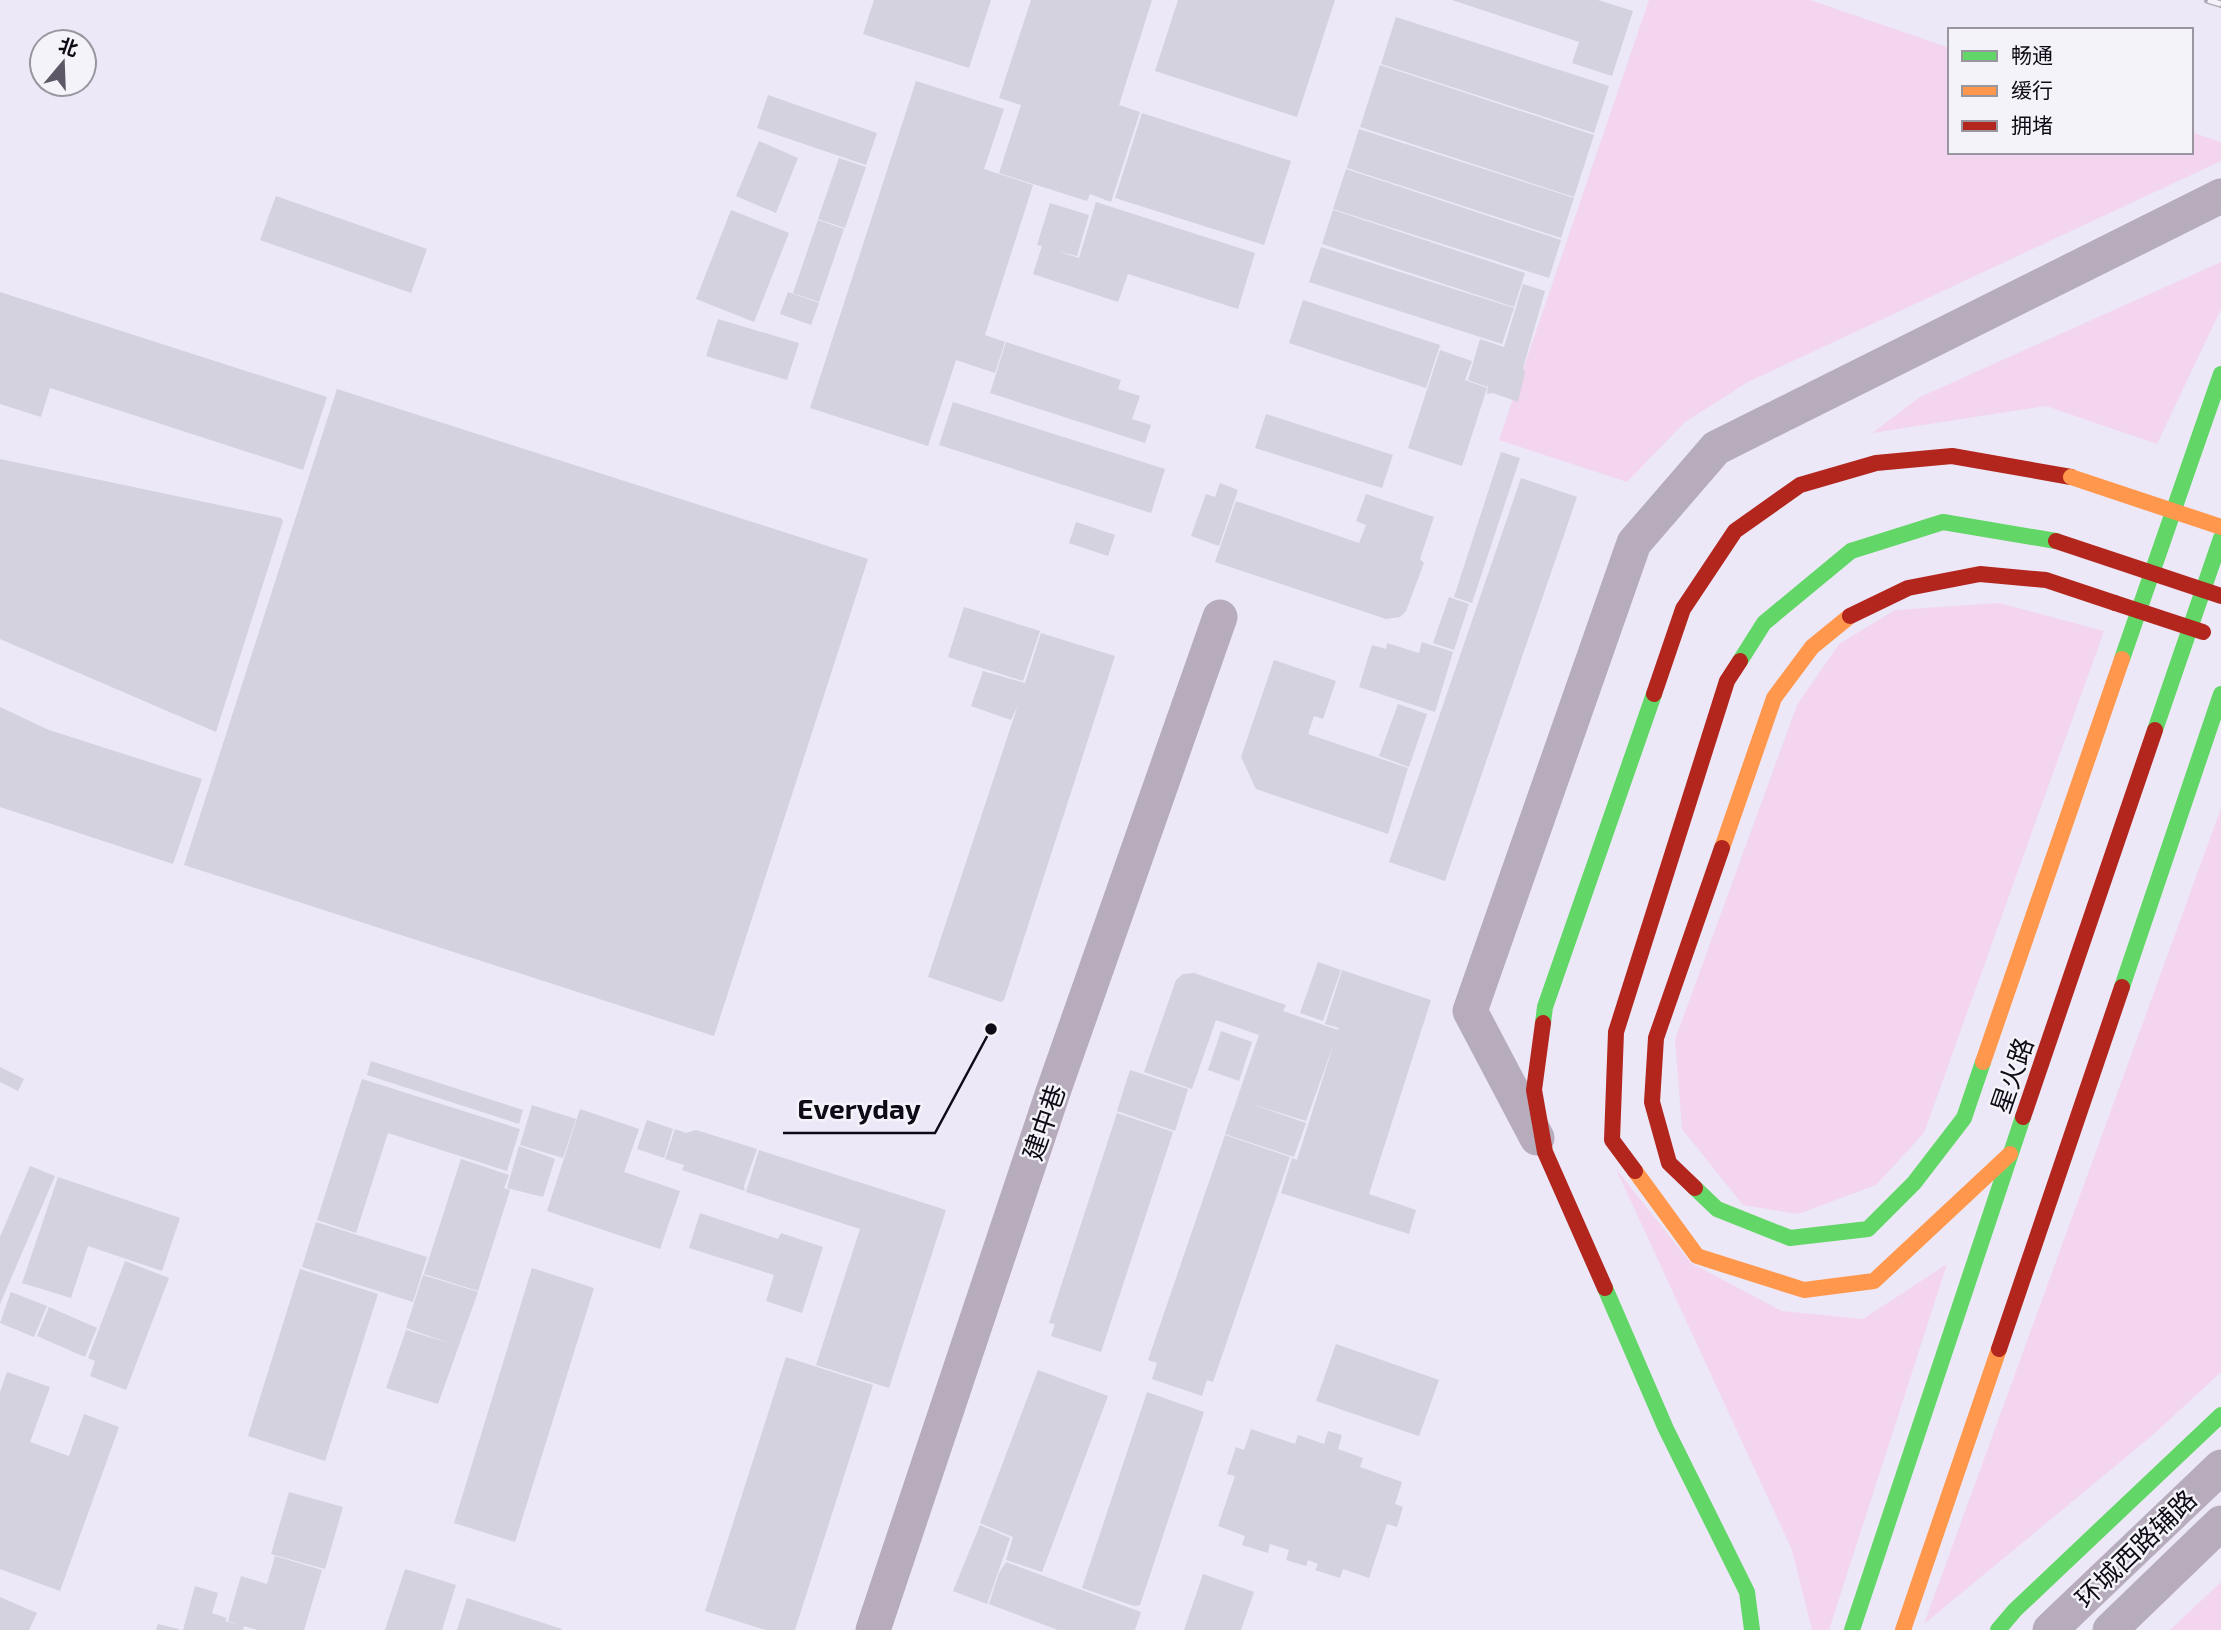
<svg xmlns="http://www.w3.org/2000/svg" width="2221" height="1630" viewBox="0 0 2221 1630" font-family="'Exo 2','Noto Sans SC',sans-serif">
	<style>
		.green { fill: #f3d5ef }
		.building { fill: #d3d2de }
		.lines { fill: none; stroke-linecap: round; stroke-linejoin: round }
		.street { stroke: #b6acbc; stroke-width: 35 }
		.fast { stroke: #63d668; stroke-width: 16 }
		.slow { stroke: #ff974d; stroke-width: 16 }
		.jam { stroke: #b3261e; stroke-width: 16 }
		.rail-casing { stroke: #b0a8b6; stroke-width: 8 }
		.rail { stroke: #f5f3fa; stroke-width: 5; stroke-dasharray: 16; stroke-linecap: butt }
		.slow-bridge { stroke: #ff974d; stroke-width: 16 }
		.jam-bridge { stroke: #b3261e; stroke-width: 16 }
		.labels { text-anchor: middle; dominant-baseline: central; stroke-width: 5; stroke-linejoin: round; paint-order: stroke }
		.street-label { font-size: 26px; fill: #0f0b16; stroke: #f5f3fa }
		.leader { fill: none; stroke: #0f0b16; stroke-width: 2.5 }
		.callout-dot { fill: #0f0b16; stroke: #f5f3fa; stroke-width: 2.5 }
		.callout-label { font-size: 28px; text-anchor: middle; font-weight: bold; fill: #0f0b16; stroke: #f5f3fa; stroke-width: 5; stroke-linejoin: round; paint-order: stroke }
	</style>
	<rect width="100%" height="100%" fill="#ece8f7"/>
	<g class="green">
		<path d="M1649,0H1810L1950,48V152H2191V132L2221,142V161L1748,382L1685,422L1627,482L1499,440Z"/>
		<path d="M2221,262V309L2157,444L2046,406L1872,433L1920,397Z"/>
		<path d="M1999,603L2104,631L1924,1133L1876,1185L1798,1214L1743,1205L1682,1129L1675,1040L1797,705L1839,644L1895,610Z"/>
		<path d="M2221,808V1372L2154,1434L1924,1624Z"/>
		<path d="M1616,1169L1691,1263L1782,1311L1863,1319L1947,1264L1829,1630H1812L1792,1550Z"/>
		<path d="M2221,1582V1630H2170Z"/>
	</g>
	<g class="building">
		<path d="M874,0H991L969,68L863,34Z"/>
		<path d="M1031,0H1152L1119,105L1140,112L1111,202L1090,194L1087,201L999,173L1021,105L999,98Z"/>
		<path d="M1178,0H1335L1297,117L1155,71Z"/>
		<path d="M1452,0H1598L1633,11L1612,76L1572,63L1579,42Z"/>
		<path d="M1396,17L1609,86L1594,133L1381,64Z"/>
		<path d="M1380,65L1594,135L1574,197L1360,127Z"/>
		<path d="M916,81L1004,109L984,169L1033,185L985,335L1005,342L995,373L956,360L928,446L810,408Z"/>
		<path d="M768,95L877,133L866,165L757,128Z"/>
		<path d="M1142,113L1291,161L1264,245L1115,198Z"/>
		<path d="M1359,129L1574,198L1561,238L1347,168Z"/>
		<path d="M759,141L798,158L776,213L736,196Z"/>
		<path d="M839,158L866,167L845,228L818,219Z"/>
		<path d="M1346,169L1561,240L1549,278L1333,209Z"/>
		<path d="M276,196L427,249L411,293L260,240Z"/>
		<path d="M1096,202L1255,253L1238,309L1128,274L1118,302L1033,274L1042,246L1037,245L1050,203L1089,215L1077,256L1057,251L1079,258Z"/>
		<path d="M731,210L789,233L754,322L696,299Z"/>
		<path d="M1333,210L1525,273L1514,307L1322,244Z"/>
		<path d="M818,220L844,229L819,302L793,293Z"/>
		<path d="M1321,247L1514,308L1502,344L1309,282Z"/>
		<path d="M1523,284L1545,291L1523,368L1525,373L1518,402L1493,393L1487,394L1488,384L1487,387L1468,380L1480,339L1504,347Z"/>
		<path d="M0,292L327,397L303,470L50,388L41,417L0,404Z"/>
		<path d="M788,292L819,303L811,325L780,314Z"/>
		<path d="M1303,300L1440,345L1426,388L1289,343Z"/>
		<path d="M718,319L799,343L787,380L706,356Z"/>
		<path d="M1006,342L1121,380L1118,389L1140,396L1132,419L1151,425L1145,443L990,393Z"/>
		<path d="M1440,350L1472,361L1465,380L1487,388L1462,466L1408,448Z"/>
		<path d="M337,389L868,559L714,1036L184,865Z"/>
		<path d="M953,402L1165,469L1151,513L939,445Z"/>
		<path d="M1266,414L1393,455L1382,488L1255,448Z"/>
		<path d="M1501,452L1520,458L1472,603L1454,597Z"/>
		<path d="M0,459L281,518L283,521L216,732L0,639Z"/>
		<path d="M1521,478L1577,497L1445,881L1389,862Z"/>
		<path d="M1220,483L1238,490L1219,546L1191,536L1206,494L1215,497Z"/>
		<path d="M1366,494L1434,517L1420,559L1424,563L1406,611L1400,617L1386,619L1215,562L1236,501L1359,543L1366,525L1356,521Z"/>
		<path d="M1076,522L1115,535L1108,556L1069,543Z"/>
		<path d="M1449,597L1469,604L1454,650L1433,643Z"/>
		<path d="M964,607L1040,631L1023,681L948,657Z"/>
		<path d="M1041,633L1115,656L1004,1000L1001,1002L928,977L1018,705L1011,720L971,706L983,671L1025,683Z"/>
		<path d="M1422,642L1453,652L1435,712L1359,687L1372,645L1386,649L1387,643L1419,653Z"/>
		<path d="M1274,660L1336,681L1323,719L1314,716L1308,734L1408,768L1388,834L1256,789L1241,757Z"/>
		<path d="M1398,704L1427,714L1409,767L1379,756Z"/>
		<path d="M0,707L49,730L202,779L173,864L0,807Z"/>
		<path d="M1318,962L1341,970L1323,1021L1300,1013Z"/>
		<path d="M1342,970L1431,1000L1369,1194L1416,1210L1409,1234L1281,1193L1292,1158L1297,1160L1334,1043L1306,1121L1248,1103L1306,1123L1294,1157L1225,1134L1259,1035L1216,1020L1192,1089L1144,1072L1176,980L1183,974L1194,973L1286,1005L1283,1011L1338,1030L1339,1028L1325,1024Z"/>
		<path d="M1221,1031L1252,1042L1239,1081L1208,1070Z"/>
		<path d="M371,1061L523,1110L519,1124L367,1075Z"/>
		<path d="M0,1067L24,1079L18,1091L0,1082Z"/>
		<path d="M1130,1070L1188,1089L1175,1131L1117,1111Z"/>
		<path d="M362,1079L520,1129L507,1171L388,1133L356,1233L317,1220Z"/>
		<path d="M532,1105L576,1119L563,1158L520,1145Z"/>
		<path d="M580,1109L639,1129L624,1172L680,1191L660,1249L547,1211Z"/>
		<path d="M1117,1113L1173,1132L1101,1352L1051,1336L1055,1324L1049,1323Z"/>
		<path d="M647,1120L673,1129L664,1158L637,1149Z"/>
		<path d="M675,1129L686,1133L696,1130L757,1149L744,1186L745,1191L682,1170L684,1165L665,1159Z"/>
		<path d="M1225,1135L1290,1157L1213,1382L1207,1380L1202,1396L1152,1379L1157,1363L1148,1360Z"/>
		<path d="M519,1146L555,1159L543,1197L507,1188Z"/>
		<path d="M759,1150L946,1210L889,1388L816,1365L860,1229L746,1192Z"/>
		<path d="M461,1159L509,1175L504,1188L510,1190L478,1291L424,1274Z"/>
		<path d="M30,1166L55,1176L0,1304V1237Z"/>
		<path d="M58,1177L180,1218L162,1271L88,1246L71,1298L22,1283Z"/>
		<path d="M700,1213L778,1239L781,1233L823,1247L802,1313L766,1301L774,1275L689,1248Z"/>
		<path d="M316,1222L427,1257L413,1302L302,1267Z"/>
		<path d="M125,1261L169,1278L126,1390L90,1376L95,1361L88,1358Z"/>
		<path d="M532,1268L594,1288L515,1542L454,1523Z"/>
		<path d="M300,1269L378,1294L325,1461L248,1436Z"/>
		<path d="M423,1275L478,1292L438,1404L386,1388L406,1330L452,1344L406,1328Z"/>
		<path d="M11,1292L47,1306L34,1337L0,1323Z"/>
		<path d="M49,1307L97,1328L85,1357L37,1336Z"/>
		<path d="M1336,1344L1439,1380L1419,1436L1316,1401Z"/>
		<path d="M786,1357L873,1385L795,1630H766L705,1611Z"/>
		<path d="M1038,1370L1108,1396L1042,1572L1006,1560L1013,1537L980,1523Z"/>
		<path d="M7,1372L50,1387L30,1442L69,1456L84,1414L119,1427L60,1591L0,1569V1392Z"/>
		<path d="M1147,1392L1204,1412L1140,1605L1134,1606L1082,1588Z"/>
		<path d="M1251,1429L1295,1444L1298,1435L1324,1444L1328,1431L1342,1435L1338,1449L1363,1458L1360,1467L1402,1482L1395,1504L1403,1507L1397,1527L1387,1524L1369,1578L1343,1569L1340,1578L1315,1570L1318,1564L1308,1560L1306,1566L1286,1560L1289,1550L1270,1544L1268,1553L1242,1545L1245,1536L1218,1526L1235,1476L1227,1474L1236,1447L1244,1450Z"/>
		<path d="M289,1492L343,1507L325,1569L271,1554Z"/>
		<path d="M980,1525L1010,1538L987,1604L953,1591Z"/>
		<path d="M275,1556L322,1570L304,1630H258L244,1626L243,1630H183L195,1586L218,1593L212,1613L227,1618L225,1621L240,1625L228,1621L241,1576L267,1584Z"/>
		<path d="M1006,1562L1141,1612L1135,1630H1058L989,1604L999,1573Z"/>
		<path d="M405,1569L456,1585L442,1630H385Z"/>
		<path d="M1203,1574L1254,1592L1241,1630H1184Z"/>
		<path d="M0,1597L37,1613L29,1630H0Z"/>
		<path d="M467,1598L562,1629V1630H457Z"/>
		<path d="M158,1624L179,1629V1630H156Z"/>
	</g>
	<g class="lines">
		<g class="street">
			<path d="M1537,1138L1470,1011L1634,543L1716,448L2221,196"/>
			<path d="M873,1630L1053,1092L1220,617"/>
			<path d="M2050,1630L2221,1467"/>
			<path d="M2110,1630L2221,1523"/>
		</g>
		<g class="fast">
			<path d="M2122,659L2221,374"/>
			<path d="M1740,661L1764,623L1851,551L1943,522L2056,541"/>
			<path d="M2155,730L2221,538"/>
			<path d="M2122,987L2221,694"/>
			<path d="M1543,1023L1545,1007L1654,694"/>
			<path d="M1695,1188L1717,1209L1790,1238L1868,1229L1914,1183L1964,1118L1983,1062"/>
			<path d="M1605,1288L1666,1429L1747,1592L1752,1630"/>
			<path d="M1852,1630L2023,1117"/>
			<path d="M1998,1630L2015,1610L2221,1415"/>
		</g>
		<g class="slow">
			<path d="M1722,848L1774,698L1812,647L1850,616"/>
			<path d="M1983,1062L2122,659"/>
			<path d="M1635,1171L1697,1256L1804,1290L1874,1281L2010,1154"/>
			<path d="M1903,1630L1999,1349"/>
		</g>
		<g class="jam">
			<path d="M1850,616L1908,588L1980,574L2046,580L2115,603"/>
			<path d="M1654,694L1683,609L1735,531L1800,485L1876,463L1952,456L2071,477"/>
			<path d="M1543,1023L1534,1090L1545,1152L1605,1288"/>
			<path d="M2023,1117L2155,730"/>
			<path d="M1635,1171L1612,1140L1616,1032L1727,681L1740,661"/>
			<path d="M1695,1188L1669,1163L1652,1102L1656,1038L1722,848"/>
			<path d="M1999,1349L2122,987"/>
		</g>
		<defs>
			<path id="rail" d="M2208,0L2221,4"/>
		</defs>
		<use href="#rail" class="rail-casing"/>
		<use href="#rail" class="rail"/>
		<path class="slow-bridge" d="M2071,477L2221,527"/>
		<g class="jam-bridge">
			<path d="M2056,541L2221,596"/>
			<path d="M2115,603L2203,632"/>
		</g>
	</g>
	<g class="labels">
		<g class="street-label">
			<text transform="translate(2011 1075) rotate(-71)">星火路</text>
			<text transform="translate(1043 1122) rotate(-71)">建中巷</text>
			<text transform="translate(2135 1548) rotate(-44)">环城西路辅路</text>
		</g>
	</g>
	<path class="leader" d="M991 1029L935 1133H783"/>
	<circle class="callout-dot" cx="991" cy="1029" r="7"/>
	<g class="callout-label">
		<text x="859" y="1119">Everyday</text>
	</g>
	<rect x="1948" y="28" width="245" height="126" fill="#f5f3fa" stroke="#99969f" stroke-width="2"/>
	<rect x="1962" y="51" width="35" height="10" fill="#63d668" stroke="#99969f" stroke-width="2"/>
	<text x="2011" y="63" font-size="21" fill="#0f0b16">畅通</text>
	<rect x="1962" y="86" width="35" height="10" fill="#ff974d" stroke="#99969f" stroke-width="2"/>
	<text x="2011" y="98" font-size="21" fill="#0f0b16">缓行</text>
	<rect x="1962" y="121" width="35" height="10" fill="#b3261e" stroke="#99969f" stroke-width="2"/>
	<text x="2011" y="133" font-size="21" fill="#0f0b16">拥堵</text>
	<g transform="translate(63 63) rotate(19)"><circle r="33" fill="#f5f3fa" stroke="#99969f" stroke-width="2"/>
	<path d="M0-5L12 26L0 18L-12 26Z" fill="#5c5865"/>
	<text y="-10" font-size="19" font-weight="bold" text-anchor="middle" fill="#0f0b16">北</text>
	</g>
</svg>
